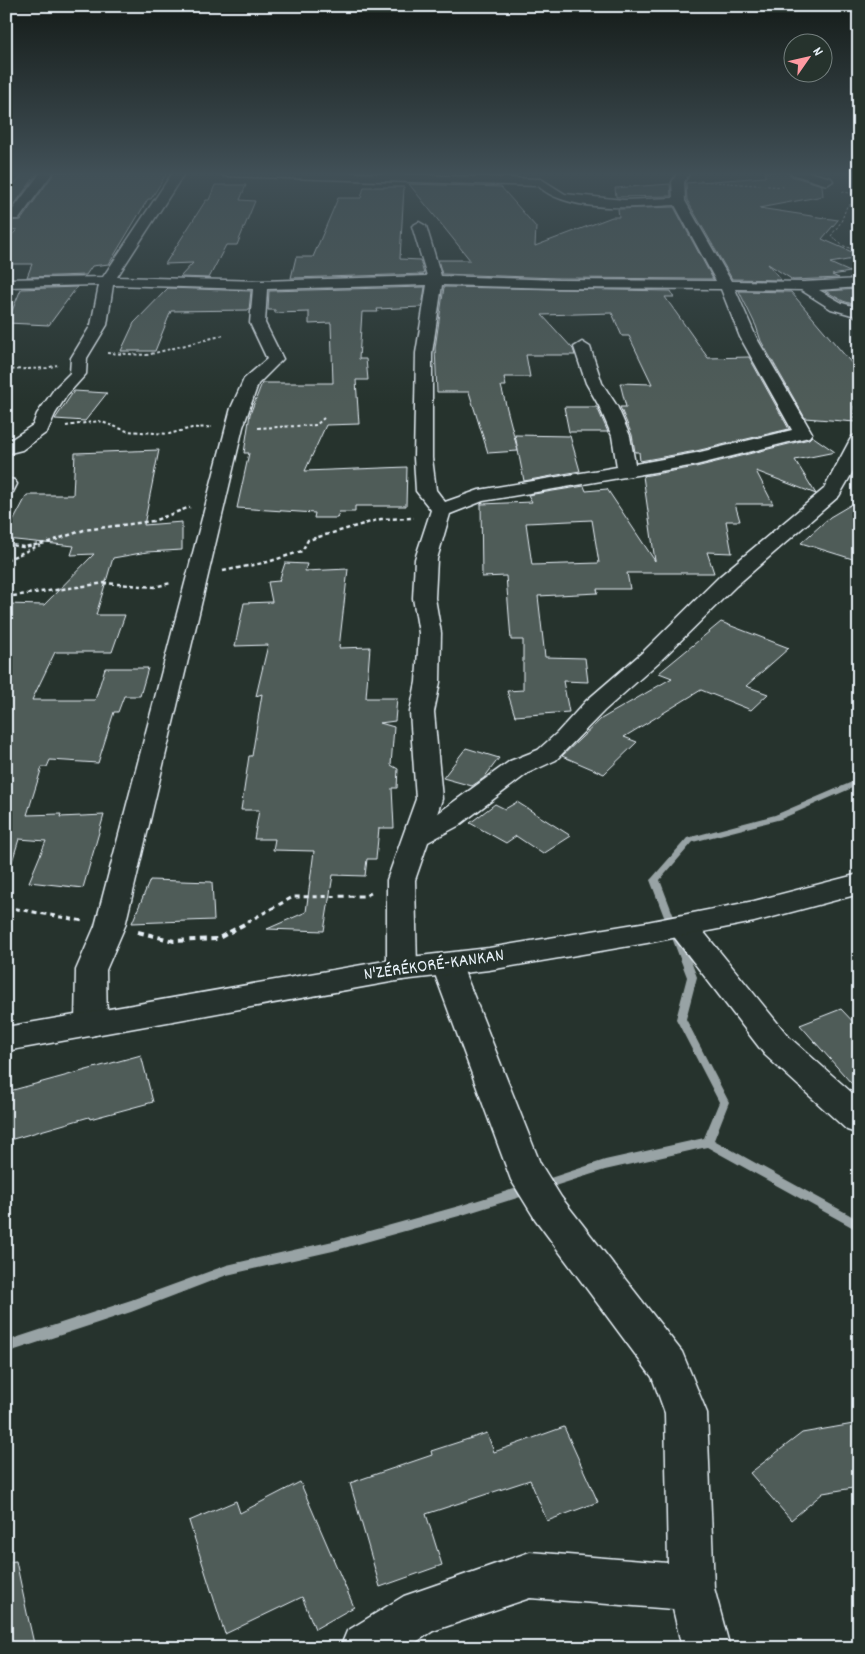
<svg xmlns="http://www.w3.org/2000/svg" width="865" height="1654" viewBox="0 0 865 1654" font-family="Dekko,sans-serif">
	<style>
		.lines { fill: none; stroke-linecap: round; stroke-linejoin: round }
		.stream { fill: #98a3a5; fill-rule: evenodd }
		.building { fill: #505c59; stroke: #e8f1f8; fill-rule: evenodd }
		.minor-casing { stroke: #e8f1f8; stroke-width: 3 }
		.highway-casing { stroke: #e8f1f8; stroke-width: 3 }
		.path-far4 { stroke: #e8f1f8; stroke-width: 1; stroke-dasharray: 2.5 2; stroke-linecap: butt }
		.path-far3 { stroke: #e8f1f8; stroke-width: 2; stroke-dasharray: 3 2.5; stroke-linecap: butt }
		.path-far2 { stroke: #e8f1f8; stroke-width: 2.5; stroke-dasharray: 4 3; stroke-linecap: butt }
		.path-far1 { stroke: #e8f1f8; stroke-width: 3; stroke-dasharray: 5 4; stroke-linecap: butt }
		.path { stroke: #e8f1f8; stroke-width: 4; stroke-dasharray: 6 4.5; stroke-linecap: butt }
		.minor { fill: #26332d; fill-rule: evenodd }
		.highway { fill: #26332d; fill-rule: evenodd }
		.labels { text-anchor: middle; dominant-baseline: central; stroke-width: 4; stroke-linejoin: round; paint-order: stroke }
		.street-label { font-size: 18px; fill: #e8f1f8; stroke: #26332d }
	</style>
	<rect width="100%" height="100%" fill="#26332d"/>
	<filter id="ink" filterUnits="userSpaceOnUse"><feTurbulence type="fractalNoise" baseFrequency=".02" numOctaves="2"/><feDisplacementMap in="SourceGraphic" scale="10" xChannelSelector="R" yChannelSelector="G"/><feConvolveMatrix kernelMatrix="1 2 1 2 8 2 1 2 1" color-interpolation-filters="sRGB"/></filter>
	<g filter="url(#ink)">
		<g class="lines">
			<g class="stream">
				<path d="M859,779V785L781,819L693,842L660,880L697,977L686,1019L729,1102L714,1140L859,1220V1231L707,1147L605,1170L542,1190L538,1188L536,1185L538,1182L605,1160L704,1138L719,1102L676,1019L687,977L650,880L652,878L687,838L775,815Z"/>
				<path d="M530,1184L534,1186L536,1189L534,1192L530,1194L459,1216L333,1251L227,1275L131,1312L6,1353V1341L131,1300L227,1265L333,1241L459,1206Z"/>
			</g>
		</g>
		<g class="building">
			<path d="M25,172H38L6,216V193Z"/>
			<path d="M55,172L126,173H167L151,199H148L109,264L92,266L86,275L27,277L32,264H6V241L17,230L6,229V217L9,221L21,220Z"/>
			<path d="M765,172H788L791,176L822,185L823,196L759,208L838,220L822,239L859,255V258L830,263L850,272L832,275L839,278L793,280L768,264L781,280L732,279L687,200L686,183L765,177Z"/>
			<path d="M409,184L501,187L536,227L535,246L612,217H619L618,209L674,207L713,279L558,278L442,274L438,260H470Z"/>
			<path d="M670,184L671,196L616,197L615,188Z"/>
			<path d="M215,185H246L240,200L255,201L237,245H226L209,278L180,277L193,263L165,264L206,200H209Z"/>
			<path d="M364,187H404L400,259L420,260L424,274L291,278L296,257H313L338,198H361Z"/>
			<path d="M77,287L49,325L7,323L21,289Z"/>
			<path d="M425,287L422,307L377,309L378,312H362L359,359H366L368,380H356L359,424L326,425L305,471L407,467L406,506H355V512H339L337,518H314L315,513L237,508L249,453H244L250,414L262,383H333L331,323L309,324V312L275,313V310H268L269,291Z"/>
			<path d="M444,287L671,291L674,297H665L708,358L749,357L789,429L696,451L640,461L639,452H635L632,435L620,407H626L620,383L652,384L629,336H622L612,313L542,315L573,349L575,355H526L530,377H504L506,386H501L518,451L488,453L469,392H437L435,348Z"/>
			<path d="M168,288L251,291L249,310L171,311L155,351H121L134,323Z"/>
			<path d="M859,289V306L843,301L825,291Z"/>
			<path d="M739,291L791,292L859,372V406H854L855,422L805,418L761,341L756,326Z"/>
			<path d="M74,391L107,393L85,421L55,419Z"/>
			<path d="M564,407H597L608,432H569Z"/>
			<path d="M515,435L570,436L580,471L524,481Z"/>
			<path d="M812,436L835,452L795,460L816,494L756,471L773,504H735L740,521H726L732,553L707,552L714,573H627L630,589H597L598,593L538,596L545,657L585,658L588,682L563,681L569,712L515,716L507,691L523,690V640H511L506,576L482,577L481,504L532,502L528,495L584,486L586,491L607,489L655,561L643,476L696,467L809,439ZM592,520L599,563L532,565L526,523Z"/>
			<path d="M159,450L144,525L182,522V550L147,552L113,558L96,615H125L112,652H55L32,700H95L105,668H148L140,696H124L118,712H114L98,763L50,760L47,767H42L27,815L61,814L60,817L104,815L83,888L29,882L46,841L19,839L11,865L6,864V604L44,605L94,554L71,555L74,546L6,539V535L27,495H73L75,453Z"/>
			<path d="M859,500V561L801,543L830,517Z"/>
			<path d="M285,563L307,564L305,571L348,569L339,648L370,647L366,698H397L395,721L380,723L394,727L391,765L398,769L397,788H392L394,828H379L376,859H367L365,876L333,875L324,931L267,929L306,912L314,851L273,850L275,839H254L259,810H241L249,756H252L262,694L256,696L268,645L235,646L244,603L272,602L268,582L279,581Z"/>
			<path d="M721,622L789,648L746,686L768,694L751,710L701,690L624,737L637,742L604,774L562,756L601,719L672,678L659,673Z"/>
			<path d="M466,748L499,758L484,778L472,786L443,778Z"/>
			<path d="M517,802L571,836L543,854L516,836L506,843L470,823L495,804L505,809Z"/>
			<path d="M150,880L212,882L214,920L132,923Z"/>
			<path d="M841,1009L859,1028V1092L800,1025Z"/>
			<path d="M141,1055L153,1102L90,1119L89,1117L6,1141V1092Z"/>
			<path d="M859,1423V1487L823,1493L791,1520L750,1473L802,1433Z"/>
			<path d="M564,1427L598,1502L547,1521L530,1480L426,1514L442,1565L380,1587L350,1483L432,1455L431,1451L487,1433L494,1452Z"/>
			<path d="M300,1482L354,1607L315,1629L302,1597L225,1634L189,1521L236,1501L240,1513Z"/>
			<path d="M16,1561L27,1613L35,1648H6V1562Z"/>
		</g>
		<g class="lines">
			<defs>
				<g id="minor">
					<path d="M41,172H53L19,219H9L8,216Z"/>
					<path d="M173,172H185L117,277L261,281L427,276L412,226L419,222L426,226L441,276L558,280L716,281L675,205C635,207 570,214 538,186L224,176L218,172H327L541,179L565,194L624,200L673,198L672,182L678,172H690L684,182L685,201L731,281L804,282L859,279V287L819,290L842,303L859,308V317L831,309L801,290L735,289L756,337L812,433L809,437L696,465L483,501L450,514L437,559L435,598L441,633L440,682L434,712L442,799L437,814L510,761L538,750L557,733L586,701L644,651L720,576L824,489L850,440L853,436L859,435V461L839,496L736,586L660,661L604,711L556,760L528,773L458,826L428,842L415,880L417,969L413,977L402,980L391,977L387,969V880L416,799L410,712L416,682L419,633L413,598L415,559L431,510L416,491L414,458L416,353L427,285L267,289L265,323L283,359L258,384L243,427L125,926L106,970L107,1024L102,1033L91,1036L80,1033L75,1024L76,970L95,926L231,408L244,379L267,359L250,323L253,289L113,285L107,325L87,358L86,374L67,395L55,414L47,432L22,450L6,454V443L33,425L37,414L55,388L70,373L71,358L91,325L99,285L6,287V279L103,277ZM442,285L558,288L721,289L740,337L792,430L696,453L635,464L630,436L617,406L602,383L590,347L582,342L574,347L586,383L599,406L612,436L617,467L479,490L445,502L436,490L432,458V353Z"/>
					<path d="M790,172H809L831,178L833,181L827,185L792,174Z"/>
					<path d="M6,478L14,480L17,484L13,492L6,494Z"/>
					<path d="M683,917L694,920L789,1037L859,1099V1134L847,1130L765,1055L672,934L668,927L672,920Z"/>
					<path d="M447,955L458,958L462,966L540,1163L561,1197L682,1352L707,1413L714,1588L730,1648H682L673,1609L530,1598L433,1631L407,1648H340L347,1631L404,1596L530,1552L668,1563L665,1413L652,1377L535,1219L511,1180L432,966L436,958Z"/>
				</g>
				<path id="highway" d="M859,874V894L754,922L647,943L489,970L402,980L6,1051V1027L402,958L489,948L647,922L754,901Z"/>
			</defs>
			<use href="#minor" class="minor-casing"/>
			<use href="#highway" class="highway-casing"/>
			<g class="path-far4">
				<path d="M700,181L784,187"/>
				<path d="M842,192L859,194"/>
				<path d="M859,201L847,206L841,222L831,236L842,245L859,252"/>
			</g>
			<g class="path-far3">
				<path d="M107,353L147,355L224,335"/>
				<path d="M6,370L47,368L57,365"/>
				<path d="M66,426L99,421L127,431L169,434L192,428L212,427"/>
				<path d="M258,428L316,425L324,418"/>
			</g>
			<g class="path-far2">
				<path d="M6,544L23,547L46,543L84,530L153,521L190,507"/>
				<path d="M6,560L40,545"/>
				<path d="M223,571L268,562L302,551L308,540L381,519L414,518"/>
				<path d="M6,597L105,583L154,587L171,583"/>
			</g>
			<g class="path-far1">
				<path d="M6,907L83,921"/>
				<path d="M247,922L293,897L365,896L373,892"/>
			</g>
			<path class="path" d="M138,932L174,941L217,939L250,921"/>
			<use href="#minor" class="minor"/>
			<use href="#highway" class="highway"/>
		</g>
	</g>
	<linearGradient id="sky" x2="0" y2="1"><stop stop-color="#151c19"/><stop offset="0.43" stop-color="#415057"/><stop offset="1" stop-color="#415057" stop-opacity="0"/></linearGradient>
	<rect width="865" height="404" fill="url(#sky)"/>
	<g class="labels">
		<g class="street-label">
			<text transform="translate(434 966) rotate(-8)">N'ZÉRÉKORÉ-KANKAN</text>
		</g>
	</g>
	<rect width="865" height="1654" fill="none" stroke="#26332d" stroke-width="25"/>
	<rect x="12" y="12" width="840" height="1629" fill="none" stroke="#e8f1f8" stroke-width="2" filter="url(#ink)"/>
	<g transform="translate(808 58) rotate(56)"><circle r="24" fill="#26332d" stroke="#747f7e"/>
	<path d="M0-4L9 19L0 12L-9 19Z" fill="#ff9aa2"/>
	<text y="-8" font-size="14" font-weight="bold" text-anchor="middle" fill="#e8f1f8">N</text>
	</g>
</svg>
